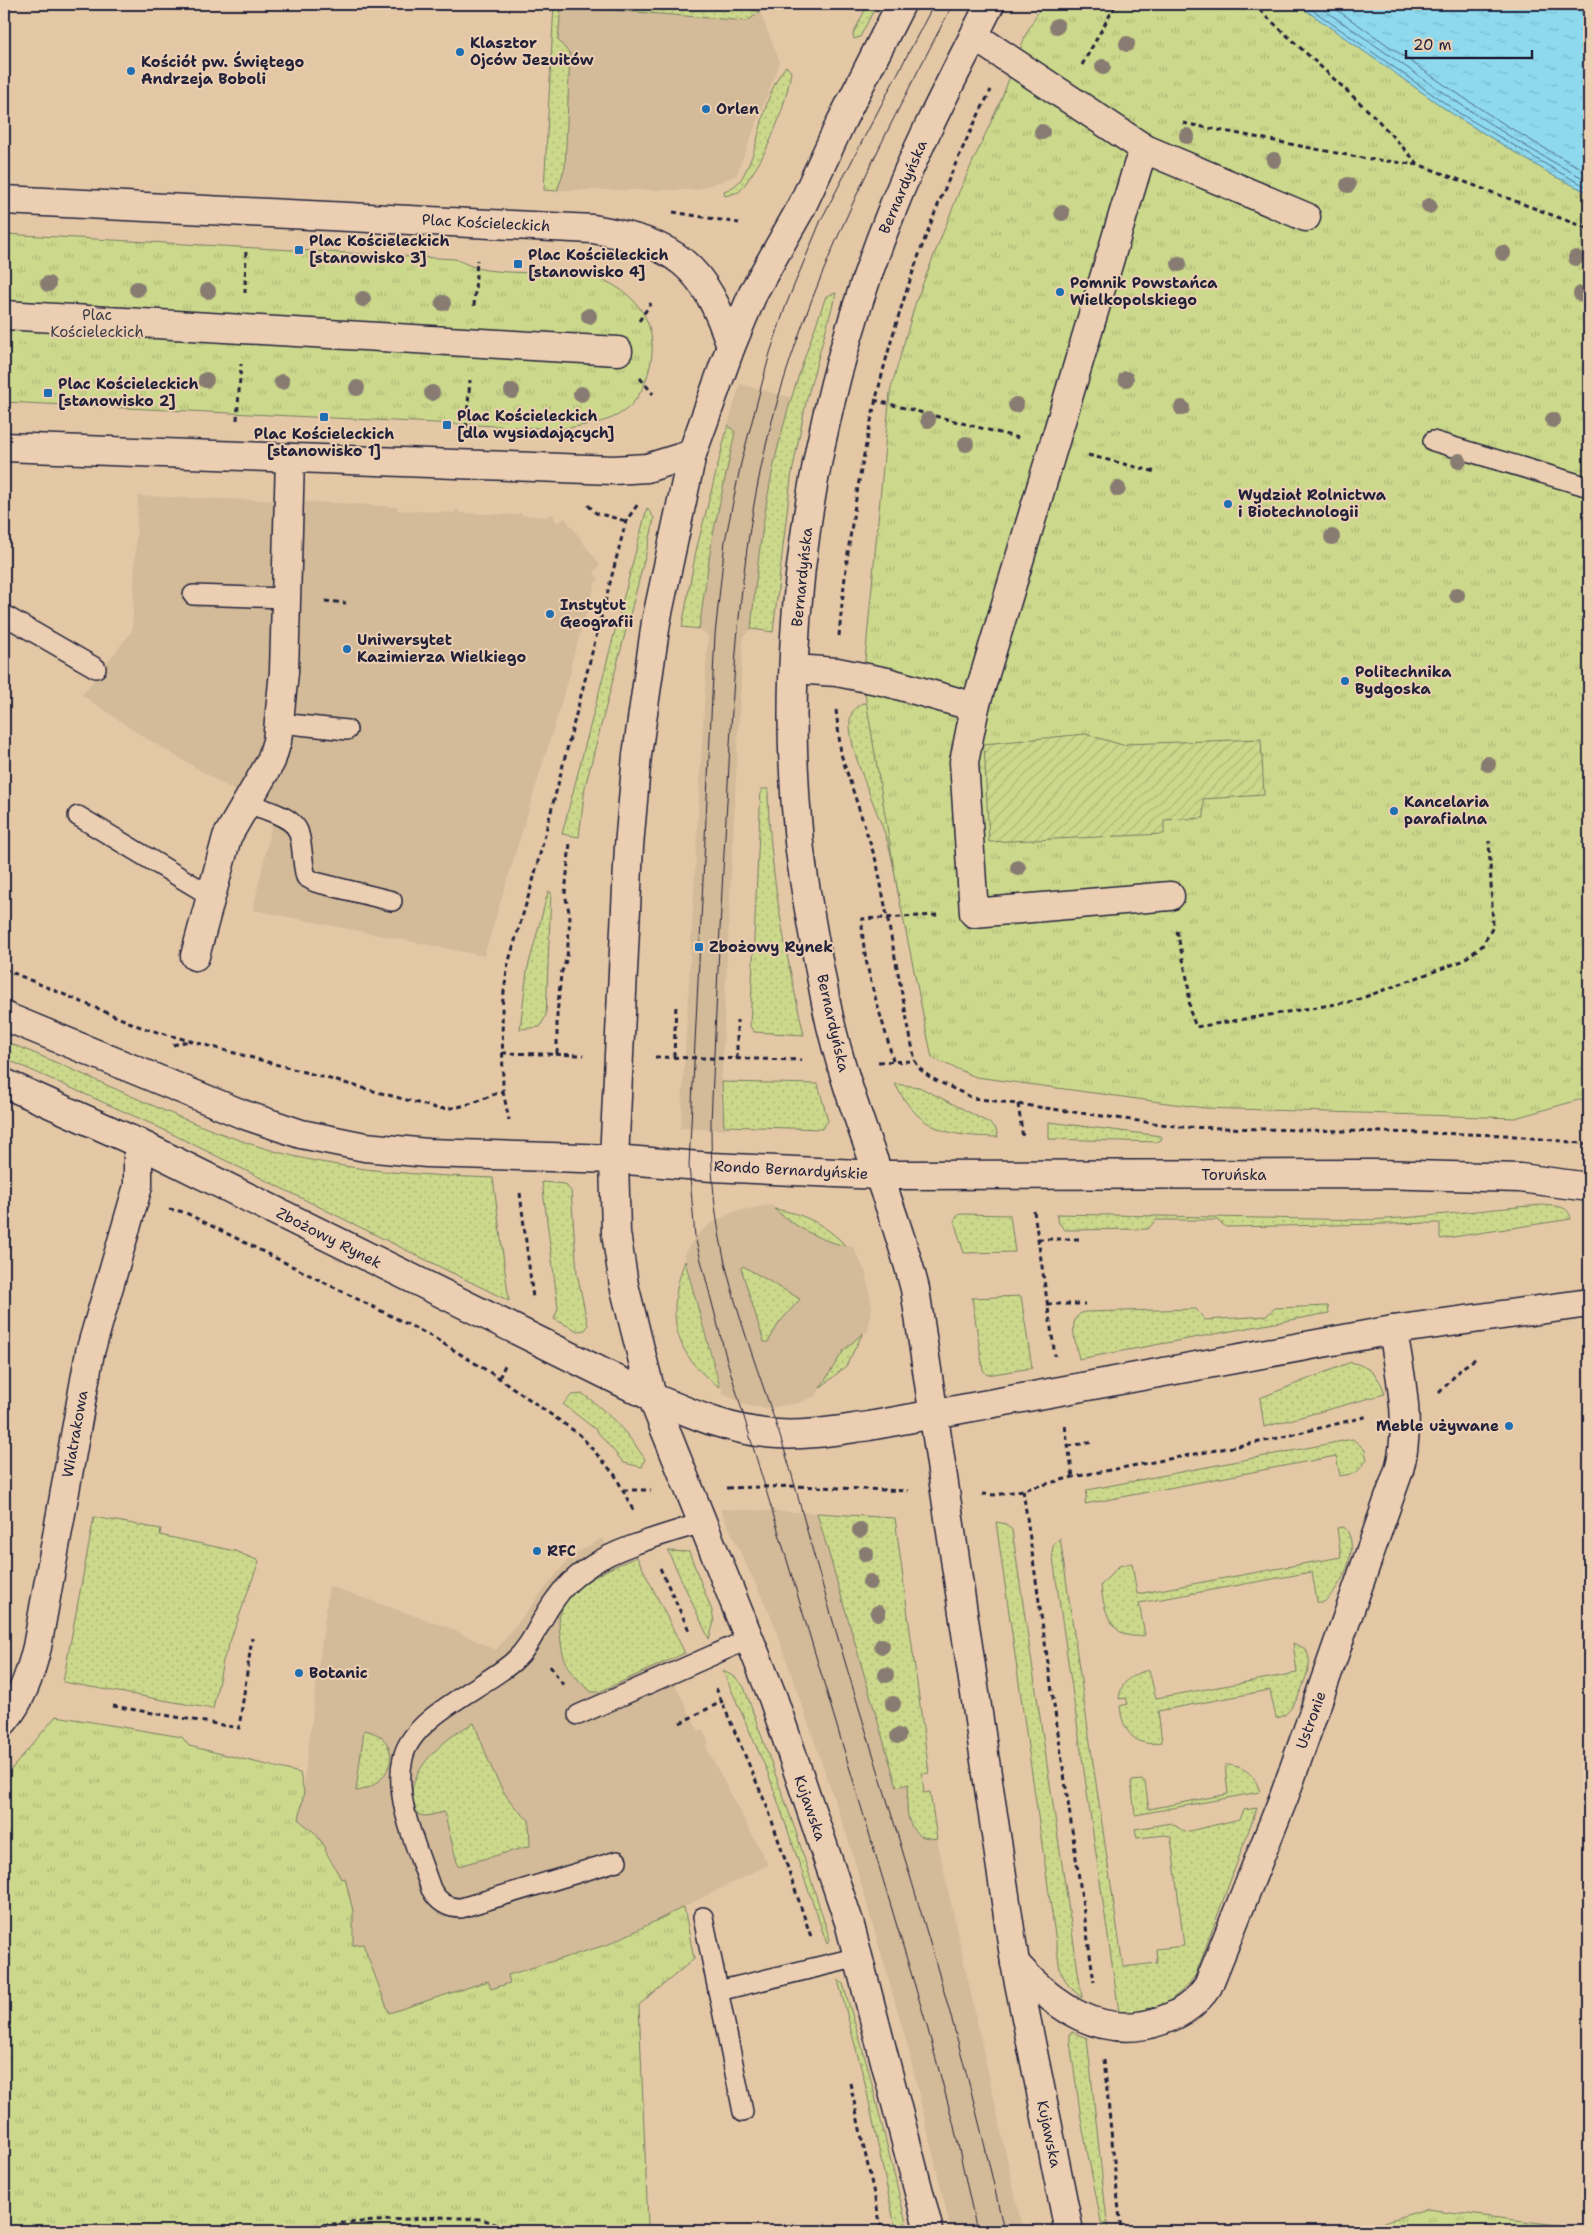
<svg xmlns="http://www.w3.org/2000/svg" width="1593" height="2235" viewBox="0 0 1593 2235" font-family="'Shantell Sans',sans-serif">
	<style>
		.built { fill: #d3ba98; fill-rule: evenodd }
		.grass { fill: url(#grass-dots); stroke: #777d63 }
		.park { fill: url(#park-tufts); stroke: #777d63 }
		.garden { fill: url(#garden-furrows); stroke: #777d63 }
		.water { fill: url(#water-ripples); stroke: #6390a6 }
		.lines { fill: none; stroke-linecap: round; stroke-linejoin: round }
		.shore { stroke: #4d6b83; stroke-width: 1 }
		.lane-casing { stroke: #22223b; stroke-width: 22 }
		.street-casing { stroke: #22223b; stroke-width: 31 }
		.secondary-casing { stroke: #22223b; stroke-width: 31 }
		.path { stroke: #22223b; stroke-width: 3; stroke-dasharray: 5 4; stroke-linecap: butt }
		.lane { stroke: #eccfb3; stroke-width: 19 }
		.street { stroke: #eccfb3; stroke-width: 28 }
		.secondary { stroke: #eccfb3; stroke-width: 28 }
		.tram { stroke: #22223b; stroke-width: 1 }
		.tree { fill: #887c72 }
		.poi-dot { fill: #1f6fb2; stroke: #eccfb3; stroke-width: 2 }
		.labels { text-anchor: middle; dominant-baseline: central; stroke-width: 4; stroke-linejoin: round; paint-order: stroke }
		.poi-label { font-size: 15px; font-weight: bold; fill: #22223b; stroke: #eccfb3; text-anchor: start }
		.street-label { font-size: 15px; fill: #22223b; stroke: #eccfb3 }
		.park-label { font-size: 15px; fill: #3c3d47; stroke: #eccfb3 }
	</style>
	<defs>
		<pattern id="grass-dots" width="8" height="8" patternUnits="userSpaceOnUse" patternTransform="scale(1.25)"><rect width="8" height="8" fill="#ccd88b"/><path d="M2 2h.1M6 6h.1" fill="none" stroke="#afb979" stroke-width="1.8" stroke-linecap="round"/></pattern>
		<pattern id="park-tufts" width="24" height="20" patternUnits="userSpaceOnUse" patternTransform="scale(1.25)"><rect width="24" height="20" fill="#ccd88b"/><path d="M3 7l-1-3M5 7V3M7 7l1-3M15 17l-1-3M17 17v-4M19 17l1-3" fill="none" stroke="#afb979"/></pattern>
		<pattern id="garden-furrows" width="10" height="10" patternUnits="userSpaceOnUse" patternTransform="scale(1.25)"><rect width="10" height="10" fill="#ccd88b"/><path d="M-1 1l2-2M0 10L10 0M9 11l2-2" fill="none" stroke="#afb979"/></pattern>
		<pattern id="water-ripples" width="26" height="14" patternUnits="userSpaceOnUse" patternTransform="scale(1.25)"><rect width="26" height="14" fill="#8ed9ee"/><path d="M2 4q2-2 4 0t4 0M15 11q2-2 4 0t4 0" fill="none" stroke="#7abacd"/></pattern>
	</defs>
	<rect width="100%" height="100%" fill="#e4c8a6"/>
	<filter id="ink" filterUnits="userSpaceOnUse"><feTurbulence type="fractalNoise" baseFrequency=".02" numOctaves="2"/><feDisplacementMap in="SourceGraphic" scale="10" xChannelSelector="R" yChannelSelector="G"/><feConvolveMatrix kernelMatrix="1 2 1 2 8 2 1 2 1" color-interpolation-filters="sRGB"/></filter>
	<g filter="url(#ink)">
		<g class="built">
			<path d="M554,4H732L760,12L780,62L736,176L696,190H544Z"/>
			<path d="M740,384L792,398L771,477L760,546L751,629L743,637L724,1019L721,1101L725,1130L678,1128L681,1125L708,635L699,629L712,539L735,432L728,425Z"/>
			<path d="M138,496L338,503L397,507V510L455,513V510H459V513L517,515L518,513H521L522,515L548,517L549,514L553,515L557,523L565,518L600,565L594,572L599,579V582L596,581L588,607L590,608L587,611L570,667L572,668L484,956L253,910L274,814L139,734L82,695L132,631Z"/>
			<path d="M771,1205L793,1223L820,1239L853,1247L866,1273L872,1308L868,1331L844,1350L825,1378L817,1395L799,1403L766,1408L749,1406L723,1394L684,1254L695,1237L710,1224L735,1211ZM743,1266L800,1299L779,1323L768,1341H764L741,1268Z"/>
			<path d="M720,1509L817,1513L897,1786L910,1783L907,1797L922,1837L937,1839L1023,2231H951L907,2044L849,1842L773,1621Z"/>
			<path d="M603,1538L697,1729L703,1731L709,1742L706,1747L768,1865L609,1944L509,1975L511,1983L491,1990L488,1981L389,2013L363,1944L353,1946L354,1928L344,1878L341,1880L332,1860L315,1833L299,1820L329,1586L447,1627L496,1650L571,1556Z"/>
		</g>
		<g class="grass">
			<path d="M554,4H732L760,12L747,21L561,6L558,40L570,54L565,167L557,191L544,190Z"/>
			<path d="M868,4H877L860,37L854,39L853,34Z"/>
			<path d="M786,66L791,72C784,114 766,159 739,192L725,196L724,191C733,188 740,183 744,174C763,140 760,99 786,66Z"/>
			<path d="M836,293L806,402L791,478L773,632L751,629C756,579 761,529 771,479C783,416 805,356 826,296Z"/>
			<path d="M728,425L735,432L712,539L699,629L682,627L696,551Z"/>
			<path d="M647,508L654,518L651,534L585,787L579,837L562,834Z"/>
			<path d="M863,703H877L898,893C895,874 892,855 886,837C876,806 848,751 850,720C851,711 856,706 863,703Z"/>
			<path d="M761,789H768C769,872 786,954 804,1035L754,1032L750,1026Z"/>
			<path d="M548,892H551L546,1015L540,1027L520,1029L527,971Z"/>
			<path d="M4,1041C92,1075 177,1122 267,1149C341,1171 417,1175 493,1178L509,1301L154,1125L4,1058Z"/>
			<path d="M722,1082L818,1084L828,1121L822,1129L724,1126Z"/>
			<path d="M895,1084L919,1087L961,1108L989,1123L996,1129L998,1137C949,1136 920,1132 895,1084Z"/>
			<path d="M1049,1122L1161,1136L1162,1139L1157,1142L1049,1139Z"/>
			<path d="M542,1182L565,1184L571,1191L577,1273L588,1326L585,1330L578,1331L554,1319L558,1309L557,1299Z"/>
			<path d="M1543,1205C1556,1207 1568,1204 1571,1219L1440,1239V1223L1226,1227L1217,1220H1156L1148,1229L1065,1230L1059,1223L1057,1214L1365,1220C1425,1218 1483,1209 1543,1205Z"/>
			<path d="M774,1209C803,1213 826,1225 846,1246C818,1240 796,1227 774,1209Z"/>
			<path d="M962,1214L1010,1215L1015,1252L964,1253L954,1221L958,1215Z"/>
			<path d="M685,1261L720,1387C672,1356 666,1311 685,1261Z"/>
			<path d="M743,1266L800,1299L779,1323L768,1342H764L741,1268Z"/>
			<path d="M1021,1296L1032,1368L987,1375L983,1370L972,1298Z"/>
			<path d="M1328,1306L1329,1313L1079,1359C1077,1346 1065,1316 1085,1312L1196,1309L1205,1320L1266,1316L1275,1308Z"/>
			<path d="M863,1333L846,1366L820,1388L844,1350Z"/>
			<path d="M1351,1362C1370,1367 1380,1376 1385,1394L1264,1427L1260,1398Z"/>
			<path d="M583,1394C608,1412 628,1433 645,1459L642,1467L624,1463L595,1429L563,1404L572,1395Z"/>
			<path d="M1353,1439L1365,1450L1367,1460L1356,1473L1340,1476L1336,1456L1085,1504L1087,1490Z"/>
			<path d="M817,1513L895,1518L929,1773L922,1774L924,1793L930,1792L937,1839C932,1838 925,1838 921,1836C904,1827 906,1799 909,1784L897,1787Z"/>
			<path d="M94,1517L161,1529L160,1535L235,1551L259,1561L223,1661L213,1709L63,1682Z"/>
			<path d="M996,1522L1006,1524L1012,1530L1082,1998L1068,1985L1060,1970Z"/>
			<path d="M1344,1527C1363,1546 1341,1588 1324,1602H1317L1312,1572L1139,1603L1145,1635C1112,1643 1103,1610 1101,1585L1119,1566L1132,1563L1137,1594L1341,1557L1337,1528Z"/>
			<path d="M1060,1538L1123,1967L1157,1963L1156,1949L1184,1946L1171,1837L1166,1835L1137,1838L1135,1829L1171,1823L1185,1832L1240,1819L1244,1810L1257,1808L1196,1974C1181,1997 1148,2020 1119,2012L1052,1551L1054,1544Z"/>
			<path d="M668,1551L689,1552L712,1611L714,1622L709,1639Z"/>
			<path d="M637,1557L685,1653L599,1692H592C575,1679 563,1664 561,1642C560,1634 558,1623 560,1615C567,1585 612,1567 637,1557Z"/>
			<path d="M1293,1643L1306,1649C1308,1654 1310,1659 1309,1665C1306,1680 1293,1718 1276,1718L1270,1690L1158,1711L1162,1742C1136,1749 1122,1731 1120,1706L1128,1704L1126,1698L1119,1699C1121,1681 1132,1674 1149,1670L1156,1698L1297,1673Z"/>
			<path d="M723,1671L735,1677L744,1687L796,1832L830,1940L827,1944L768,1773Z"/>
			<path d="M474,1723C488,1757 498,1797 529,1820L530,1846L458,1866L444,1812L426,1816L419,1815C393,1780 446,1736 474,1723Z"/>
			<path d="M364,1730C407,1738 393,1787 356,1791Z"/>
			<path d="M1225,1765C1243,1765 1255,1774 1260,1792L1135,1815L1131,1781L1142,1780L1145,1782L1149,1809L1228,1794Z"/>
			<path d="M838,1980L843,1984L867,2064L908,2231H896L865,2083Z"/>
			<path d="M1072,2032L1087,2038L1108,2231H1103L1082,2125L1070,2042V2034Z"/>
		</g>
		<g class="park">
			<path d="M1042,4H1297L1457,117L1554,176L1589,193V1097L1515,1118L1204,1108L976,1077L932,1058L898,893L863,682L890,392L916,301L959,192L1001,100L1026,34Z"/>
			<path d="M4,234L455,259C465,263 476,269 487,270C517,274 548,272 578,276C585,277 594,277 601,279C644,297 662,333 647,377C632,422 600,423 559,429L4,402Z"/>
			<path d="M56,1716L182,1737L189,1746L300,1773L304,1792L299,1820L315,1833L326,1848L325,1850L341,1879L345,1878L353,1911V1945L363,1944L389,2013L488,1981L491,1989L510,1983L508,1975L609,1944L684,1907L694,1959L639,2005L648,2226H672L673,2231H4V1778Z"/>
			<path d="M1426,2209L1589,2229V2231H1355Z"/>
		</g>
		<path class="garden" d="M1085,734L1126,746V744L1261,739L1264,795L1203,799L1204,818L1164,820V834L989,842L984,744Z"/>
		<path class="water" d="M1297,4H1589V193L1554,176L1457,117Z"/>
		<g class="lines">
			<g class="shore">
				<path d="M1304,4L1459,113L1557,171L1589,188"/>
				<path d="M1315,4C1405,64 1491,132 1589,181"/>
				<path d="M1328,4C1414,62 1496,126 1589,172"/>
			</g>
			<defs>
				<g id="lane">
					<path d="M1433,441L1589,487"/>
					<path d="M193,595L286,598"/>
					<path d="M4,615L96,668"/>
					<path d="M280,723L347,730"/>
					<path d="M247,803C262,809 295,816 299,834C303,848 302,863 306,877L315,882L392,901"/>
					<path d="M78,816L211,896"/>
					<path d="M578,1715L749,1639"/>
					<path d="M617,1861L461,1908C447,1908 438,1902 431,1889C418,1850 393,1799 403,1758C412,1716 484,1688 514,1661C532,1645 540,1620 554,1601C563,1587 578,1574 592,1565C617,1547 671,1533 701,1523"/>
					<path d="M703,1917L743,2112"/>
					<path d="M718,1991L859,1957"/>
				</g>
				<g id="street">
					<path d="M974,36L1145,149L1306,217"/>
					<path d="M1145,149L1138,165L975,707L964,762L974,913L1170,896"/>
					<path d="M4,200L593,229C675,243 705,265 731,346"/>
					<path d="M4,315L618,351"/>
					<path d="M4,447L613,470L647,468L692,454"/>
					<path d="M794,669L837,672L887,682L975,707"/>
					<path d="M195,956L227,837L271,761L277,741L284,672L290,458"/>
					<path d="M4,1721C22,1699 30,1675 37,1647L90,1352L138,1186V1143"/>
					<path d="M1015,1963C1054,2007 1102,2042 1163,2020C1181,2014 1197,2002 1208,1986L1284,1797L1399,1470C1412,1423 1400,1376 1393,1330"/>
				</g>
				<g id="secondary">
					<path d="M901,4L841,122L801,208L754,291L731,346L692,454L656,622L637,755L629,846L614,1159L616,1233L624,1285L652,1397L773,1698L849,1922L929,2231"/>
					<path d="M990,4C956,72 920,139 892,210C812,408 777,629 799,842C805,896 817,954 827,1008C847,1105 891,1194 915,1289L1015,1963L1069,2231"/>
					<path d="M4,1016L242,1114L301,1134L365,1147L427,1153L614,1159L712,1167L878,1175L1378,1174L1520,1178L1589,1187"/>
					<path d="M4,1083L138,1143L652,1397C692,1414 733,1432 777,1434C807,1436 839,1430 869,1426L1393,1330L1589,1303"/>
				</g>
			</defs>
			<use href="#lane" class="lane-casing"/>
			<use href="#street" class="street-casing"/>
			<use href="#secondary" class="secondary-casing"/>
			<g class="path">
				<path d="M1253,4L1373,115L1419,165"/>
				<path d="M1082,65L1116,4"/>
				<path d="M1183,123L1362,158L1420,165L1589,229"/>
				<path d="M673,212L739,223"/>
				<path d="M245,293L246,249"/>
				<path d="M474,306L477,260"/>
				<path d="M639,321L651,303"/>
				<path d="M640,378L653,394"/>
				<path d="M874,400L1019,438"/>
				<path d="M237,420L241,364"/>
				<path d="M466,428L470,380"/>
				<path d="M1088,455L1156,472"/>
				<path d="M588,505L596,513L626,521"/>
				<path d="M325,601L346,603"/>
				<path d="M839,636C856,438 900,267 991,90"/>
				<path d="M836,710L841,754L877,864L915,1061L920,1069L931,1078L973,1098L1182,1127L1505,1135L1589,1144"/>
				<path d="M1177,931L1188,983L1190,1011L1196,1027L1354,1001L1462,961L1482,946L1493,927L1489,841"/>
				<path d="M4,969L143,1028L436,1108C460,1111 481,1099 503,1091L502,1006L508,964L533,881L626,521L638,504"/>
				<path d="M173,1045L189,1041"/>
				<path d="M502,1053L584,1055"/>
				<path d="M557,1054V1015L561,974L567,958L570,916L565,894L570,843"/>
				<path d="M655,1057L802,1060"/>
				<path d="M674,1057L676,1003"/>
				<path d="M737,1059V1020"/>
				<path d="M893,1061C882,1014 862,968 862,919L938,915"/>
				<path d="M878,1062L915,1061"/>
				<path d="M503,1091L509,1120"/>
				<path d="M1018,1104L1023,1138"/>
				<path d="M520,1193L533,1298"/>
				<path d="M169,1209L184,1212L431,1336L499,1378L580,1435L615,1475L633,1510"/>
				<path d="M1034,1211L1055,1356"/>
				<path d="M1038,1239H1082"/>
				<path d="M1047,1304H1085"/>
				<path d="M499,1378L505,1365"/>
				<path d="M1439,1393L1463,1367L1478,1357"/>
				<path d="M1065,1426L1073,1477"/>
				<path d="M1068,1446L1094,1442"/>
				<path d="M727,1488L795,1486L908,1491"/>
				<path d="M623,1490H651"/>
				<path d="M1023,1490L1094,1982"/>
				<path d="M982,1494L996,1495L1023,1490L1073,1477L1270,1440L1369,1416"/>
				<path d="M660,1568L689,1630"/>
				<path d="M550,1666L564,1686"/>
				<path d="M716,1688L768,1809L811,1937"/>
				<path d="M113,1706L239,1728L252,1638"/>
				<path d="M680,1723L723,1701"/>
				<path d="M1104,2060L1121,2231"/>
				<path d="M850,2083L882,2231"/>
				<path d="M224,2231L438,2217L482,2219L513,2231"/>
			</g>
			<use href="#lane" class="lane"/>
			<use href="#street" class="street"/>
			<use href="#secondary" class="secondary"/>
			<g class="tram">
				<path d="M934,4L821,220L786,305L770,353L741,463L725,541L715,635L689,1165L695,1237L726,1357L927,2026L953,2122L977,2231"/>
				<path d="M953,4C891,122 828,242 787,370C743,504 735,644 728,784C721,897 716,1009 711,1122C711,1154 712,1187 717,1220C730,1311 771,1397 795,1486C861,1735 951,1978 1004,2231"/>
			</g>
		</g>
		<g class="tree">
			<circle cx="1057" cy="26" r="8"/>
			<circle cx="1127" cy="44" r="8"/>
			<circle cx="1103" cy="67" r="8"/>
			<circle cx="1042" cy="132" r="8"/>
			<circle cx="1187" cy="136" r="8"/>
			<circle cx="1274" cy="160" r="8"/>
			<circle cx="1348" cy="185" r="8"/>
			<circle cx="1429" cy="206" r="8"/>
			<circle cx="1062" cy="213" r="8"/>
			<circle cx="1503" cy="253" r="8"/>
			<circle cx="1576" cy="258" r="8"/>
			<circle cx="1179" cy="264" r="8"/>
			<circle cx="48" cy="284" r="8"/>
			<circle cx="137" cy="289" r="8"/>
			<circle cx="208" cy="291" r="8"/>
			<circle cx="1581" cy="294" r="8"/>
			<circle cx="363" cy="299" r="8"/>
			<circle cx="443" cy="303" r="8"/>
			<circle cx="589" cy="316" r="8"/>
			<circle cx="1126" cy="379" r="8"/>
			<circle cx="206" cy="380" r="8"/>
			<circle cx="282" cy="382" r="8"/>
			<circle cx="357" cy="388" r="8"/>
			<circle cx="512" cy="391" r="8"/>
			<circle cx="432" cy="393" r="8"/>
			<circle cx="581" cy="394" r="8"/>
			<circle cx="1016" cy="405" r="8"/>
			<circle cx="1182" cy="408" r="8"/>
			<circle cx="928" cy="420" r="8"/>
			<circle cx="1553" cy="420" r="8"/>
			<circle cx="966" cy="444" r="8"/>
			<circle cx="1459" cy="461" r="8"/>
			<circle cx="1118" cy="489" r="8"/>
			<circle cx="1332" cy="537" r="8"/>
			<circle cx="1457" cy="595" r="8"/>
			<circle cx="1488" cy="764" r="8"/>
			<circle cx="1018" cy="868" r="8"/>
			<circle cx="860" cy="1530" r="8"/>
			<circle cx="866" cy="1554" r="8"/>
			<circle cx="870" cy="1582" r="8"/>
			<circle cx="878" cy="1613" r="8"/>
			<circle cx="882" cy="1646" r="8"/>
			<circle cx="886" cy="1675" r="8"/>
			<circle cx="893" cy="1704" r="8"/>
			<circle cx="898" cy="1736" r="8"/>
		</g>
	</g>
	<g class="poi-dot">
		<circle cx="460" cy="52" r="5"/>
		<circle cx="131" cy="71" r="5"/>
		<circle cx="706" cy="109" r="5"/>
		<rect x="294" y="245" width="10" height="10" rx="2.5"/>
		<rect x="513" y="259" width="10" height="10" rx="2.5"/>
		<circle cx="1060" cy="292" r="5"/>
		<rect x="43" y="388" width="10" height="10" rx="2.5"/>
		<rect x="319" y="412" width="10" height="10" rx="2.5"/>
		<rect x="442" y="420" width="10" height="10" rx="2.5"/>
		<circle cx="1228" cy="504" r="5"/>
		<circle cx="550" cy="614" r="5"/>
		<circle cx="347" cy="649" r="5"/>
		<circle cx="1345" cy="681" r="5"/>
		<circle cx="1394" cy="811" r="5"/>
		<rect x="694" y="942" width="10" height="10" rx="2.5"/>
		<circle cx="1509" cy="1426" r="5"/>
		<circle cx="537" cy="1551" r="5"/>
		<circle cx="299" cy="1673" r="5"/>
	</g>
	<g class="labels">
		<g class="poi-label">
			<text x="470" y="43">Klasztor<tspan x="470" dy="17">Ojców Jezuitów</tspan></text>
			<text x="141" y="62">Kościół pw. Świętego<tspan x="141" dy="17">Andrzeja Boboli</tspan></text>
			<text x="716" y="109">Orlen</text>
			<text x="309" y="241">Plac Kościeleckich<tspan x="309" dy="17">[stanowisko 3]</tspan></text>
			<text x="528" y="255">Plac Kościeleckich<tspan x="528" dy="17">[stanowisko 4]</tspan></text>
			<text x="1070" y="283">Pomnik Powstańca<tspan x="1070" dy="17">Wielkopolskiego</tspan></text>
			<text x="58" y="384">Plac Kościeleckich<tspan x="58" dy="17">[stanowisko 2]</tspan></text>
			<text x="457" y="416">Plac Kościeleckich<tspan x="457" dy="17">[dla wysiadających]</tspan></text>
			<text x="324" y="434" text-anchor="middle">Plac Kościeleckich<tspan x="324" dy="17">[stanowisko 1]</tspan></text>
			<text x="1238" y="495">Wydział Rolnictwa<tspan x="1238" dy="17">i Biotechnologii</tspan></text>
			<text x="560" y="605">Instytut<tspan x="560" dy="17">Geografii</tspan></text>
			<text x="357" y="640">Uniwersytet<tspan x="357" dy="17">Kazimierza Wielkiego</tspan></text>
			<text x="1355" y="672">Politechnika<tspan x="1355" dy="17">Bydgoska</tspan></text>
			<text x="1404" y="802">Kancelaria<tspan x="1404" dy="17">parafialna</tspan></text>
			<text x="709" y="947">Zbożowy Rynek</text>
			<text x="1499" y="1426" text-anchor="end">Meble używane</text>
			<text x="547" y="1551">RFC</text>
			<text x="309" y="1673">Botanic</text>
		</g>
		<g class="street-label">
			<text transform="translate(903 187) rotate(-67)">Bernardyńska</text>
			<text transform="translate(486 223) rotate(3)">Plac Kościeleckich</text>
			<text transform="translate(802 577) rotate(-84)">Bernardyńska</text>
			<text transform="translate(833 1023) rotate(77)">Bernardyńska</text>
			<text transform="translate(791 1170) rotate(3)">Rondo Bernardyńskie</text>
			<text x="1234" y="1175">Toruńska</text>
			<text transform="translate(329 1238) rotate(27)">Zbożowy Rynek</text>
			<text transform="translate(75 1434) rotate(-80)">Wiatrakowa</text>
			<text transform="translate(1311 1720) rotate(-70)">Ustronie</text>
			<text transform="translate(810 1808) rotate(71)">Kujawska</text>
			<text transform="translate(1049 2134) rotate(78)">Kujawska</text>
		</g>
		<g class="park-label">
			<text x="97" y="315">Plac<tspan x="97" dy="17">Kościeleckich</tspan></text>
		</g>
	</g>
	<rect width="1593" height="2235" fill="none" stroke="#eccfb3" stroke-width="20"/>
	<rect x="10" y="10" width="1573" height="2215" fill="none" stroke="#22223b" stroke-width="2" filter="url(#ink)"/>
	<path d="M1406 50v8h126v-8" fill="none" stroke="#22223b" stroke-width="2.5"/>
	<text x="1413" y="50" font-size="15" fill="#22223b" stroke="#eccfb3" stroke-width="4" paint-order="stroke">20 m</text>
</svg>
